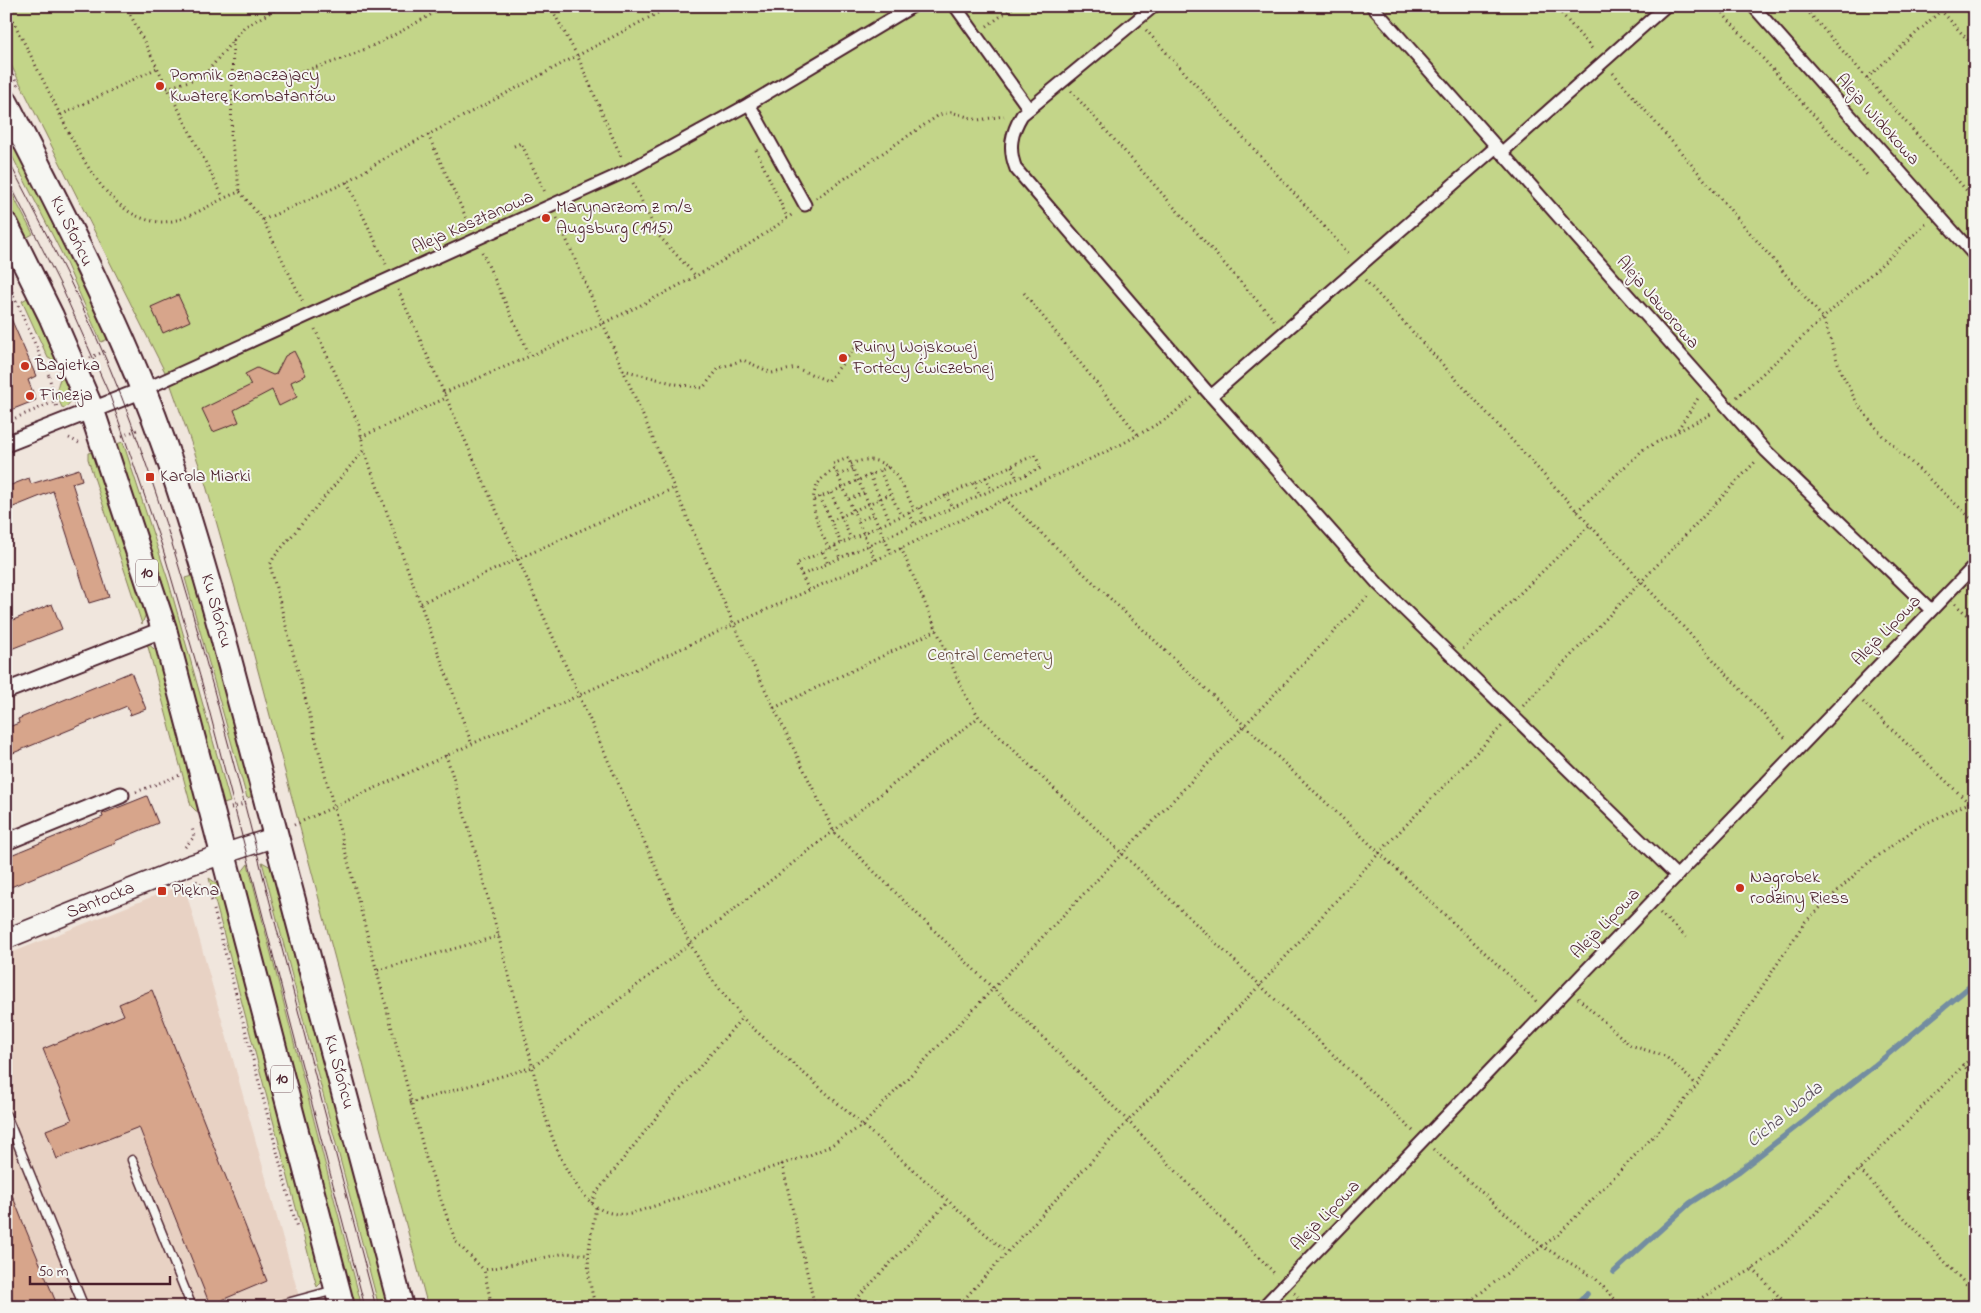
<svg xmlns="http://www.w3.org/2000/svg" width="1981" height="1313" viewBox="0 0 1981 1313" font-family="'Indie Flower',sans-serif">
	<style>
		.built { fill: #e8d2c4 }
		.green { fill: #c3d589; stroke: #867a5a }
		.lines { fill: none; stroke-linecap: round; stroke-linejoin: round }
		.stream { stroke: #738da1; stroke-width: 5.5 }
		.building { fill: #d7a58b; stroke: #4a1f2b }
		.service-casing { stroke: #4a1f2b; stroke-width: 11 }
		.pedestrian-casing { stroke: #4a1f2b; stroke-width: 15 }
		.minor-casing { stroke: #4a1f2b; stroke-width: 19 }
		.tertiary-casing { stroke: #4a1f2b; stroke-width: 22 }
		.primary-casing { stroke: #4a1f2b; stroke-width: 28 }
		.path { stroke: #4a1f2b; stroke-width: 3; stroke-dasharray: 1 4; stroke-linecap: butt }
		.service { stroke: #f6f6f2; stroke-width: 8 }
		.pedestrian { stroke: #f6f6f2; stroke-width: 11 }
		.minor { stroke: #f6f6f2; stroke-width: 15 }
		.tertiary { stroke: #f6f6f2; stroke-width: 19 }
		.primary { stroke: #f6f6f2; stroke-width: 24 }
		.tram { stroke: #4a1f2b; stroke-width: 1 }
		.poi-dot { fill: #c8321e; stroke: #f6f6f2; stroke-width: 2 }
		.labels { text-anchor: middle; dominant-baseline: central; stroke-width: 4; stroke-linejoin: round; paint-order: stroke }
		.shield { fill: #f6f6f2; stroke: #7e6067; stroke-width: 1 }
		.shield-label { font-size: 16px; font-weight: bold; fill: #4a1f2b }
		.poi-label { font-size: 18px; fill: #4a1f2b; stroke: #f6f6f2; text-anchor: start }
		.street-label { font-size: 18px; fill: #4a1f2b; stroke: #f6f6f2 }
		.park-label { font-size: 18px; fill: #684c42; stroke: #f6f6f2 }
		.water-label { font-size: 19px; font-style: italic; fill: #5b4d5c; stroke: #f6f6f2 }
	</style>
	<rect width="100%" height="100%" fill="#f0e6dd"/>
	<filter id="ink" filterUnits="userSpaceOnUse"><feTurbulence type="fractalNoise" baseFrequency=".02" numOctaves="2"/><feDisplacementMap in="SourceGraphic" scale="10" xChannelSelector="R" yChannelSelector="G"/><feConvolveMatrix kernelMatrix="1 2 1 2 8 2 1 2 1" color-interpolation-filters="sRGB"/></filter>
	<g filter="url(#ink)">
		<path class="built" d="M184,884L302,1307H6V955Z"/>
		<g class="green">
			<path d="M6,6H1975V1307H428L249,637L205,482L169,380L6,55Z"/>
			<path d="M6,124L111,338L101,342L62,254L6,144Z"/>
			<path d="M6,182L33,234L22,240L6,207Z"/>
			<path d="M31,296L60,360L57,362L48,358L22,301Z"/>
			<path d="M67,376C72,389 77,400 63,409C57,398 55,391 60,379Z"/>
			<path d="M123,442L169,583L230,802L220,805L113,445Z"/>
			<path d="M97,451L147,611L142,624L88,459V453Z"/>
			<path d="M195,575L256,795L247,798L185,578Z"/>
			<path d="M147,643L160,654L200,811H196L191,806Z"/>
			<path d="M262,862L273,868L390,1307H379Z"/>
			<path d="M248,864L362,1307H350L240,884L241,873Z"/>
			<path d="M209,878L220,886L325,1279L317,1287Z"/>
		</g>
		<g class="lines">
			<g class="stream">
				<path d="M1614,1272L1690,1203L1738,1172L1874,1066L1975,982"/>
				<path d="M1574,1307L1587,1294"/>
			</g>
		</g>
		<g class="building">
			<path d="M178,295L190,321L163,333L151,307Z"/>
			<path d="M6,307L36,376L28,380L36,400L6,412Z"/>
			<path d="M294,351L306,375L291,382L297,397L279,406L272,390L234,410L239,422L213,432L202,409L251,385L245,374L257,368L273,375L276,374L285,356Z"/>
			<path d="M79,469L82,480L72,483L109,597L89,603L53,491L6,510V487L29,478L31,484Z"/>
			<path d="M52,604L62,629L6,651V623Z"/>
			<path d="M131,672L146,709L130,715L127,706L6,756V728L19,723L18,719Z"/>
			<path d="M147,796L158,823L115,841L116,843L6,889V857L103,817L102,814Z"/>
			<path d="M152,990L267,1281L210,1305L139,1127L57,1159L46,1130L72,1120L43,1049L124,1015L119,1004Z"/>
			<path d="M7,1182L26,1230L58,1307H6Z"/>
		</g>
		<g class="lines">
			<defs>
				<g id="service">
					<path d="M6,1115L84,1307"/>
					<path d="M132,1160L192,1307"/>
					<path d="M272,1307L335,1290"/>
				</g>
				<g id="pedestrian">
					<path d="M955,6L1029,109"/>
					<path d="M1154,6L1022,115C1011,133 1008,149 1016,169L1204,388L1379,585L1677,876"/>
					<path d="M1372,6L1766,451L1931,610"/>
					<path d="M1753,6L1975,256"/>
					<path d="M749,104L805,205"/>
					<path d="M1501,153L1666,6"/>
					<path d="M143,390L627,171L749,104L913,6"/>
					<path d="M1211,396L1496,147"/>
					<path d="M1263,1307L1975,565"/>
				</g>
				<g id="minor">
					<path d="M6,444L143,390"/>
					<path d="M6,691L164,629"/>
					<path d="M6,842L121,795"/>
				</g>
				<g id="tertiary">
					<path id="s1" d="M6,939L190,865L275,837"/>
				</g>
				<g id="primary">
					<path id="s2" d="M6,103C54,197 103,291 143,389C175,468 199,551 222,633L401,1307"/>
					<path d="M6,225L51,316L92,411L164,629L342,1307"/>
				</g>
			</defs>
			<use href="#service" class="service-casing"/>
			<use href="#pedestrian" class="pedestrian-casing"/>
			<use href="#minor" class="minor-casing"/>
			<use href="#tertiary" class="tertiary-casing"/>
			<use href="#primary" class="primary-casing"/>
			<g class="path">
				<path d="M126,6L223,197"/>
				<path d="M550,6L578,57L622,159"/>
				<path d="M1095,6L1097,8"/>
				<path d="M1555,6L1594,51"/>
				<path d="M1716,6L1868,176"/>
				<path d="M1803,6L1975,200"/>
				<path d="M1937,6L1975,48"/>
				<path d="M6,7C21,36 36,66 51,96C72,138 105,221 162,222C190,222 215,199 240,192L263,220L303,302"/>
				<path d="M1394,11L1399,6"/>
				<path d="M987,26L1015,6"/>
				<path d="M1146,30L1350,255"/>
				<path d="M233,40L231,139L240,192"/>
				<path d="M6,62L18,86"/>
				<path d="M1613,73L1823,318L1841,372L1857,403L1868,418L1882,435L1975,522"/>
				<path d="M232,75C251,75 271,75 290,73C346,64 397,34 446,6"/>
				<path d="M1867,78L1946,6"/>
				<path d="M167,88L192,80L207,72L244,27L282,6"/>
				<path d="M1071,91L1276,322"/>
				<path d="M61,115L157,68"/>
				<path d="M428,135L470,226"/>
				<path d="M514,146L521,143L545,192"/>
				<path d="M756,150L787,217"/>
				<path d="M347,182L386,264"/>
				<path d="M633,183L658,235L695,275"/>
				<path d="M816,198L939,115L951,112L978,120L1004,116"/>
				<path d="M557,218L734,625L834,832L1128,1121L1276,1275"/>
				<path d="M263,220L347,182L390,155L671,6"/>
				<path d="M482,252L530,356"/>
				<path d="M6,278L49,376"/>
				<path d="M1365,280L1787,740"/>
				<path d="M398,290L690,944L709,976L747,1023L1006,1252"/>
				<path d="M1024,293L1139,436"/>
				<path d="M315,329L359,425L364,450L471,742"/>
				<path d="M90,358L105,351"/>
				<path d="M623,370L676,384L703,388L719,368L743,360L772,373L796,368L828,381L861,341"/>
				<path d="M49,376L57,408"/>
				<path d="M444,393C562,342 690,291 794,213"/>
				<path d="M1737,397L1928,222"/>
				<path d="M6,422L54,402"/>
				<path d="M1678,429L1699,397"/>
				<path d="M122,436L137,430"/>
				<path d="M361,437L446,398"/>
				<path d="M69,438L81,444"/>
				<path d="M363,451L274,557L270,565L426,1158L456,1242L484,1270"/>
				<path d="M851,464C888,448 902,483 914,510"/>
				<path d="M1012,466L1017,479"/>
				<path d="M880,471L901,516"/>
				<path d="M838,475L853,469"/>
				<path d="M870,475L890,521"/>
				<path d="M986,477L991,490"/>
				<path d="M974,483L980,496"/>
				<path d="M831,493L851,539"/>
				<path d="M946,495L952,508"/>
				<path d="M820,497L841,543"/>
				<path d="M849,499L864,493"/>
				<path d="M1005,499L1537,1002"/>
				<path d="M814,500L888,467"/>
				<path d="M920,508L925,520"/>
				<path d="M1577,511L1644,449L1713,413"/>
				<path d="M909,513L915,525"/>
				<path d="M831,521L890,494"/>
				<path d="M858,521L874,514"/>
				<path d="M835,546L840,558"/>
				<path d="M901,548L964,693L979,717L1413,1131"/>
				<path d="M829,549C816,520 799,488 835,469"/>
				<path d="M823,552L828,564"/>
				<path d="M875,560L833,464L848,458L891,553"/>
				<path d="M802,575L1041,468L1035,455L798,563L797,566L809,590"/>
				<path d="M421,603L674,488"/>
				<path d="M1955,604L1975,622"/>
				<path d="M1463,649L1590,525"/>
				<path d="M1863,702L1969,803"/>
				<path d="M1523,706L1756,461"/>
				<path d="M774,708L937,630"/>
				<path d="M446,755C475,844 498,935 522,1025C536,1076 546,1143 577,1186C592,1207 604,1216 630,1214L810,1155L830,1146L863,1125L1369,595"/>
				<path d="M136,792L180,775"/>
				<path d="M231,808L247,803"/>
				<path d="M294,825L891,553L1122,444L1168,418L1194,396"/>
				<path d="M185,847L194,837L192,827"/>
				<path d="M196,881L206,889L212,901"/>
				<path d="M214,910L297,1228"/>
				<path d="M1660,913L1689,940"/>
				<path d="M6,961L13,958"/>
				<path d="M378,970L499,936"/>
				<path d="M1578,998L1630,1045L1665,1056L1697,1085"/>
				<path d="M1962,1064L1975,1077"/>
				<path d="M410,1103L533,1067L979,717"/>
				<path d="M1433,1149L1542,1246L1595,1278L1622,1307"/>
				<path d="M782,1164L815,1307"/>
				<path d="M1860,1170L1975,1294"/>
				<path d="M592,1203L596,1193L663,1109L742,1018"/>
				<path d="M1753,1269L1789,1307"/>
				<path d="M1294,1293L1308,1307"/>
				<path d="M492,1307L484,1270L566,1253L588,1255"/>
				<path d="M596,1307C583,1265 589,1249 596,1207"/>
				<path d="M849,1307L948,1202"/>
				<path d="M957,1307L1128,1121L1260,985L1379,853L1502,726"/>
				<path d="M1462,1307L1560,1233L1669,1120L1697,1085L1805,922L1863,867L1916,828L1975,800"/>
				<path d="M1685,1307L1753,1269L1791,1238L1975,1054"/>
			</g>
			<use href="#service" class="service"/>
			<use href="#pedestrian" class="pedestrian"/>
			<use href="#minor" class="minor"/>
			<use href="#tertiary" class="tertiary"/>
			<use href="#primary" class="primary"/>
			<g class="tram">
				<path d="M6,156C47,235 89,314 122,398C173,530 208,669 245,806C288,973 332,1140 376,1307"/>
				<path d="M6,176L61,286L110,396L162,546L202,683L365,1307"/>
			</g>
		</g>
	</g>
	<g class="poi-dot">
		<circle cx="160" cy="86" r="5"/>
		<circle cx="546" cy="218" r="5"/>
		<circle cx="843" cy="358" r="5"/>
		<circle cx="25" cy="366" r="5"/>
		<circle cx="30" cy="396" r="5"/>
		<rect x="145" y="472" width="10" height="10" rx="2.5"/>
		<circle cx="1740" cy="888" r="5"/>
		<rect x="157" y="886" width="10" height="10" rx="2.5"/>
	</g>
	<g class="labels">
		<g class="shield">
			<rect x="136" y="559.5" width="22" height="27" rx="4"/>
			<rect x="271" y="1065.5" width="22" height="27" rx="4"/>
		</g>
		<g class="shield-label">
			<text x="147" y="573">10</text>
			<text x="282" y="1079">10</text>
		</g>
		<g class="poi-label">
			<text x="170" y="76">Pomnik oznaczający<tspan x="170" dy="21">Kwaterę Kombatantów</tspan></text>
			<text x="556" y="208">Marynarzom z m/s<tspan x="556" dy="21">Augsburg (1915)</tspan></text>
			<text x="853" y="348">Ruiny Wojskowej<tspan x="853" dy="21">Fortecy Ćwiczebnej</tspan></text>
			<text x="35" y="366">Bagietka</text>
			<text x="40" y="396">Finezja</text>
			<text x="160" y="477">Karola Miarki</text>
			<text x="1750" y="878">Nagrobek<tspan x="1750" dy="21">rodziny Riess</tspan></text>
			<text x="172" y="891">Piękna</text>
		</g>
		<g class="street-label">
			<text transform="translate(1877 120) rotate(48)">Aleja Widokowa</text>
			<text transform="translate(473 223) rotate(-24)">Aleja Kasztanowa</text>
			<text stroke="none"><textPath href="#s2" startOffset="144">Ku Słońcu</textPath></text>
			<text transform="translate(1657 303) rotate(49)">Aleja Jaworowa</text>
			<text stroke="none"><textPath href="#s2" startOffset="551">Ku Słońcu</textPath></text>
			<text transform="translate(1887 631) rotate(-46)">Aleja Lipowa</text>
			<text stroke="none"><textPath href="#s1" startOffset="102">Santocka</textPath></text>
			<text transform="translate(1606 924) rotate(-46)">Aleja Lipowa</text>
			<text stroke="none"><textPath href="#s2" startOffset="1028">Ku Słońcu</textPath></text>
			<text transform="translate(1326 1216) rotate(-46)">Aleja Lipowa</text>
		</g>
		<g class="park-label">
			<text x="990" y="656">Central Cemetery</text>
		</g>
		<g class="water-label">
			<text transform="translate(1785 1115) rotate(-39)">Cicha Woda</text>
		</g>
	</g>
	<rect width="1981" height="1313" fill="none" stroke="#f6f6f2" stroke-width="25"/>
	<rect x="12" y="12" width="1956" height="1288" fill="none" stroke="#4a1f2b" stroke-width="2" filter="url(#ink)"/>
	<path d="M30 1276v8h140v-8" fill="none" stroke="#4a1f2b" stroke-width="2.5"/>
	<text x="38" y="1276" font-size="15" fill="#4a1f2b" stroke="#f6f6f2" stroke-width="4" paint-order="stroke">50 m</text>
</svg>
